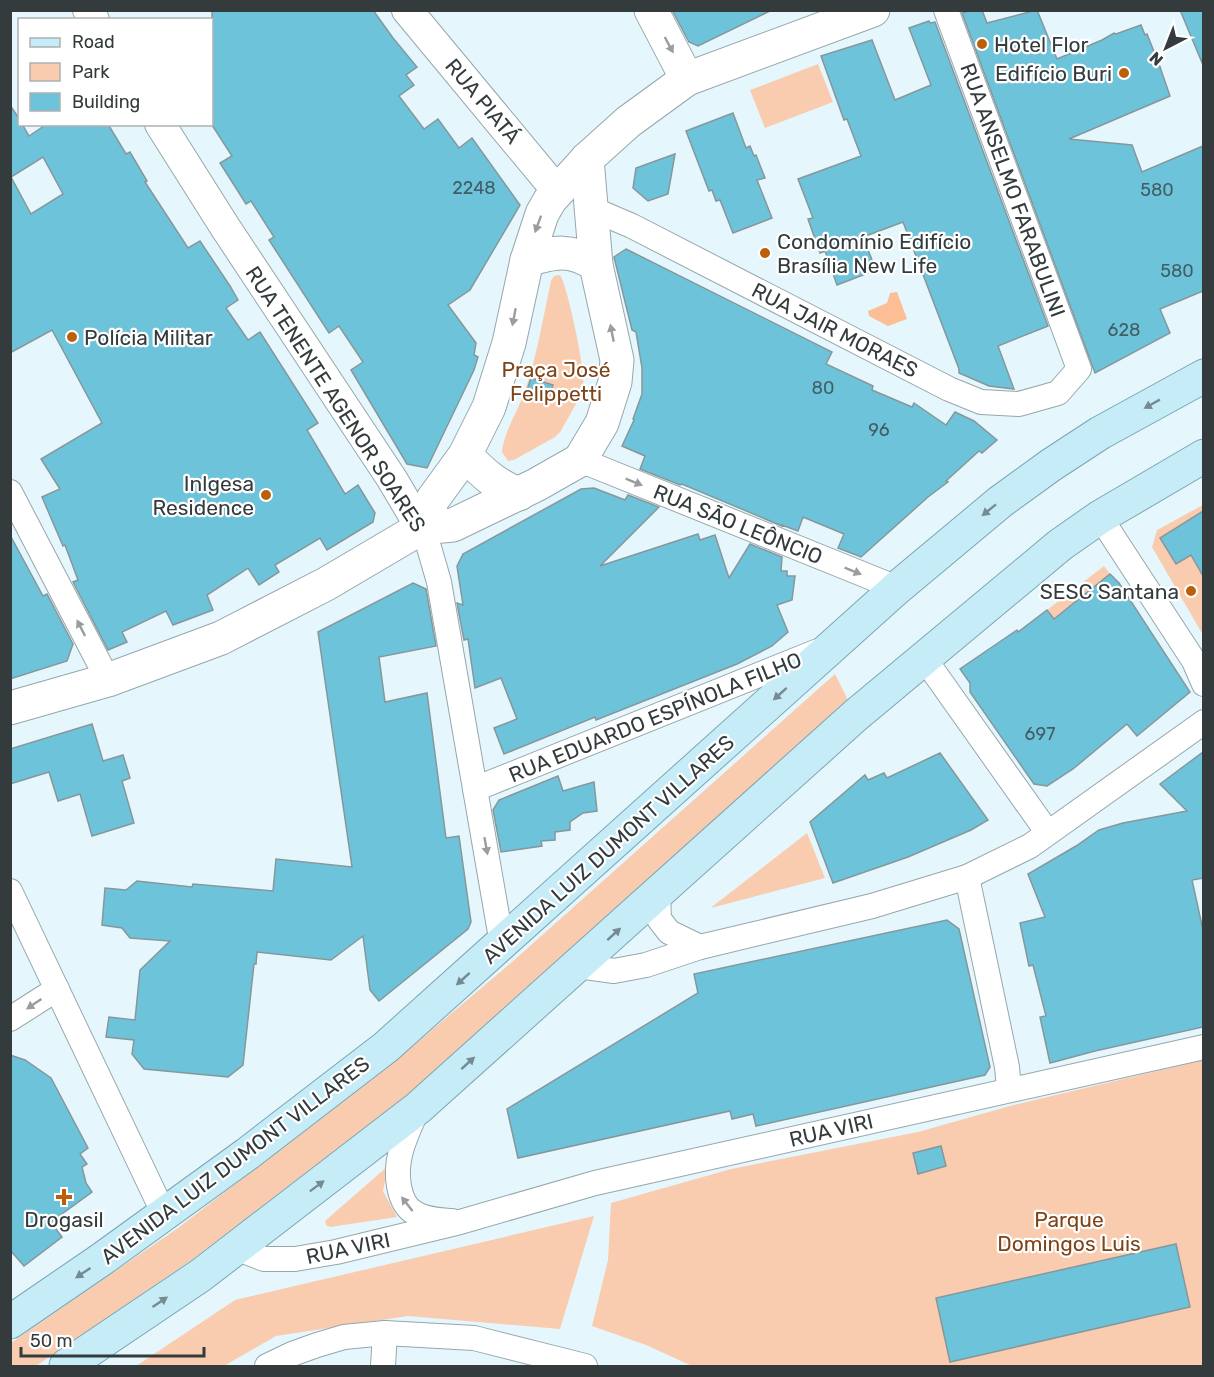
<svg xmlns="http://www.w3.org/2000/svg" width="1214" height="1377" viewBox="0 0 1214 1377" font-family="Rubik,sans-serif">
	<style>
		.green { fill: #f9ccb0 }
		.water { fill: #fbbe95 }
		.building { fill: #6dc4da; stroke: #86979b; stroke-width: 1.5; fill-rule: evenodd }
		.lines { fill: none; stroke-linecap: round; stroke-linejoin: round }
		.minor-casing { stroke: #96a7ac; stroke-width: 26 }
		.tertiary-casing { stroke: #96a7ac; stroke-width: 32 }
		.secondary-casing { stroke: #96a7ac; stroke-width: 35 }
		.primary-casing { stroke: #7aa6b3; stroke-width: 35 }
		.minor { stroke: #fff; stroke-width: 24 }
		.tertiary { stroke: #fff; stroke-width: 30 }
		.secondary { stroke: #fff; stroke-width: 33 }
		.primary { stroke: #c5ecf7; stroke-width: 33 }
		.oneway { fill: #9a9d9e }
		.oneway2 { fill: #758b91 }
		.poi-dot { fill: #bc6008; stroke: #fff; stroke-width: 2 }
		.labels { text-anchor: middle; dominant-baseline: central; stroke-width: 4.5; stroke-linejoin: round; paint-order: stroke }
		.number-label { font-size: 18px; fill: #425d64 }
		.poi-label { font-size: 21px; fill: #343b3d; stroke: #fff; text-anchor: start }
		.street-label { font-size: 21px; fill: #343b3d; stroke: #fff }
		.park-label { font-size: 21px; fill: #7c4418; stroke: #fff }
	</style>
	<rect width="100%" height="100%" fill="#e5f7fd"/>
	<g class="green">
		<path d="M818,64L833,102L765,128L750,90Z"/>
		<path d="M560,275C567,284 586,372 583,385C580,400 568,417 561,431L555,437L514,460L508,461L502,452C504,431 518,411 525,391C537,355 543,318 551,281L554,276Z"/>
		<path d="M1203,505V635L1152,547L1157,530Z"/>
		<path d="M1104,566L1110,574L1054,619L1047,610Z"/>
		<path d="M835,674L848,700L410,1093L193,1259L36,1366H11V1343L178,1228L394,1062L512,962Z"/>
		<path d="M807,833L825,878L711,908L713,906Z"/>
		<path d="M1203,1060V1366H692L646,1345L592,1326L608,1260L611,1203L731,1169L918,1132L1010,1106Z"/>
		<path d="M388,1166L383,1191L397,1217L330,1227L326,1225L325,1221Z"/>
		<path d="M594,1216L560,1329L408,1316L276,1336L224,1366H136L235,1300Z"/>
	</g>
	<path class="water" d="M897,292L907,319L888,326L869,316L868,311L887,303L890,293Z"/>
	<g class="building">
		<path d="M212,10H373L393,38L417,67L406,75L414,85L399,96L424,129L438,119L459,148L472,138L520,205L470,290L448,305L476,343L474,355L478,357L474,370L427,468L407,464L351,370L363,362L339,326L329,333L269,240L274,237L251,201L246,204L220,163L232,156L212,125Z"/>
		<path d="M672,10H772L698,46L689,42Z"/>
		<path d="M972,10H982L987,23L1037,10L1057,59L1102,40L1114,33L1116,34L1141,25L1145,35L1147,34L1159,64L1170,96L1069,139L1132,145L1142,172L1203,146V291L1160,309L1170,333L1095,373L962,13Z"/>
		<path d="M1180,10H1203V65Z"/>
		<path d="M929,21L930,23L935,22L1048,326L998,346L1014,389L989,386L959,373V369L903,222L863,237L876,270L837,285L825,251L820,253L808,219L813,218L798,179L861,156L847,119L844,120L821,56L872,40L895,100L931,85L909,28Z"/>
		<path d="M10,105L20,120V124H22L29,136L47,124H108L126,154L130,152L147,181L145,182L188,248L200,241L230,286L238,300L226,308L248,340L260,332L318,423L307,430L345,494L358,485L375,513L373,522L327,550L320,538L275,565L279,572L259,585L248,568L207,595L213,610L173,625L166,611L122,632L127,642L108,650L73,582L78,580L65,545L63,546L42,497L60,489L41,459L102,423L52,330L10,353ZM43,157L63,194L31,214L11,177Z"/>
		<path d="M733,113L746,148L750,146L754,156L756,155L765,178L757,180L772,218L733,233L720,200L716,201L712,190L709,191L686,131Z"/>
		<path d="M675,154L668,194L648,201L633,188L636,168Z"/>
		<path d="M626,249L832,352L826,364L873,386L872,390L912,407L914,403L946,425L955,412L974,421L997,440L982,453L979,451L946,481L948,482L928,497L861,557L838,548L844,534L803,517L798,531L782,525V526L682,484L680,485L640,469L645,456L622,446L634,420L633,419L642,394V368L636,332L632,330L614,257Z"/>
		<path d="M531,378L553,385L546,404L525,396Z"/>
		<path d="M594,488L625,500L628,495L659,507L600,566L698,534L700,540L715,535L729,578L750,544L782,557L781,571H787V576H795L792,600L777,605L788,632L772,646L737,664L596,720L595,717L504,754L494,728L517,719L501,678L475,688L468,639L464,640L457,603L463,605L457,566L463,554L581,489Z"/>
		<path d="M1203,511V576L1191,555L1176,564L1160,538Z"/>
		<path d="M10,535L43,596L47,594L73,644L67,661L10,679Z"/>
		<path d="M1110,574L1119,583L1190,692L1137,736L1127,724L1073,769L1047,786L1034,784L970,692V683L960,669L1017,630L1018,632L1047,610L1054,619Z"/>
		<path d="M413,583L426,589L436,646L379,657L385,702L427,693L446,838L459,836L471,922L468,929L379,1001L370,990L363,936L331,960L257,952L256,964H254L243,1065L228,1077L144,1069L132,1054L134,1040L106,1037L109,1017L135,1020L140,970L170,941L130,938L122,928L102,925L105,888L126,890L137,881L192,887L193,884L273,891L276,859L352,867L318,632Z"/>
		<path d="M92,724L103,761L123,755L130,778L122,781L134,823L92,836L80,794L58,801L49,772L10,784V749Z"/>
		<path d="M1203,752V878L1192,880L1203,930V1027L1095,1051L1050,1063L1040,1017L1046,1016L1033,965L1029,966L1020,923L1045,917L1028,874L1076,846L1099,830L1123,823L1187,811L1160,784Z"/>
		<path d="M940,753L988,820L971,830L908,857L833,883L810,822L865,775L868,780L884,773L887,778Z"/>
		<path d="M558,776L563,791L594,782L597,811L583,813L570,822V830L555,832V840L541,841L542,846L501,852L493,810L499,800Z"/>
		<path d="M947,920L959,929L990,1067L985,1075L756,1126L753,1114L732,1119L730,1111L518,1158L507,1109L698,993L694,974Z"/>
		<path d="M10,1055L25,1060L51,1078L88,1148L80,1154L87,1164L82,1167L86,1183L92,1192L51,1222L62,1237L24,1266L10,1250Z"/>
		<path d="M941,1146L946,1166L918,1174L913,1153Z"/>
		<path d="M1176,1244L1190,1307L950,1362L936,1298Z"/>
	</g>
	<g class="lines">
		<defs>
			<g id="minor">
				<path d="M590,208L632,226L949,389L981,402L1019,404L1058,393L1079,369L946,10"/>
				<path d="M580,460L897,588"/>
				<path d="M10,492L108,680"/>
				<path d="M1100,517L1194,661L1204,684"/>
				<path d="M421,528L426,537L439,582L502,944"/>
				<path d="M924,658L1048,833"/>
				<path d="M475,789L818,651"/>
				<path d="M967,877L1007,1067L1009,1089"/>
				<path d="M10,891L164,1214"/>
				<path d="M658,894L659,919L669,932L700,947"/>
				<path d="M578,966L614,971L646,965L700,947L872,906L967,877L1030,846L1204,722"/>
				<path d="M10,1019L57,989"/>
				<path d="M417,1110C406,1136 394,1158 399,1186C401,1197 405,1208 415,1213C426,1220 440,1220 452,1221"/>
				<path d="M236,1248L264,1259H295L336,1252L460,1222L595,1183L1204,1047"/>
				<path d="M267,1366L292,1354L317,1345L344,1337L385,1333L474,1338L585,1366"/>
				<path d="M383,1366L385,1333"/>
			</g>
			<g id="tertiary">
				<path d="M88,10L94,20"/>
				<path d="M407,10L558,192"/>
				<path d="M160,124L225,227L392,479L421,528"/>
			</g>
			<g id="secondary">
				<path d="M651,10L687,79"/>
				<path d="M527,260C555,252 570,248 596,265"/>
				<path d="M465,455C482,472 496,486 519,494"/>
				<path d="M421,528L433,499L465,455L489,407L509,343L527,260L542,214L550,200L587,159L628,122L687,79L873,10"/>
				<path d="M10,708L108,680L221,638L326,584L421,528L453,525L536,485L580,460L602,423L615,382L617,360L596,265L587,159"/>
			</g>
			<g id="primary">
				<path d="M10,1322L102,1259L247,1154L386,1047L897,588L1000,502L1051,465L1100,433L1204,376"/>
				<path d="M66,1366L201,1275L418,1108L856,715L1060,545L1100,517L1204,456"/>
			</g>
		</defs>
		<use href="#minor" class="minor-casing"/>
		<use href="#tertiary" class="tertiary-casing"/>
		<use href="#secondary" class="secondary-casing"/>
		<use href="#primary" class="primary-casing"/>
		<use href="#minor" class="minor"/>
		<use href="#tertiary" class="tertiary"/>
		<use href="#secondary" class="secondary"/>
		<use href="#primary" class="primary"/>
	</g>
	<defs><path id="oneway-solid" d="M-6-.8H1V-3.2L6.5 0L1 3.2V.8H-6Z" transform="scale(1.5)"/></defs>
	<g class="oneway">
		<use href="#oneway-solid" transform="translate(669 45) rotate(62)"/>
		<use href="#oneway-solid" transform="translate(538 224) rotate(110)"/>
		<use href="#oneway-solid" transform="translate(514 317) rotate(101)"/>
		<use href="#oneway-solid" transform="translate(612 333) rotate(-101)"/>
		<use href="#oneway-solid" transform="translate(634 482) rotate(22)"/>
		<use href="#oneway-solid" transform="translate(853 571) rotate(22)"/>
		<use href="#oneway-solid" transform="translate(81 628) rotate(-117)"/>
		<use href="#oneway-solid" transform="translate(486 846) rotate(80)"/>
		<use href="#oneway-solid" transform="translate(34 1004) rotate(146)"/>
		<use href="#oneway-solid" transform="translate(407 1204) rotate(-128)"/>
	</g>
	<g class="oneway2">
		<use href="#oneway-solid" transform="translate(1152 404) rotate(151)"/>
		<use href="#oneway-solid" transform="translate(989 510) rotate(141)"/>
		<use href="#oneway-solid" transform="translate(780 694) rotate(138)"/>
		<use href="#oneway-solid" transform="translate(614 934) rotate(-42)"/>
		<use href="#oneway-solid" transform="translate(463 979) rotate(138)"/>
		<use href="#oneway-solid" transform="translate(468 1063) rotate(-42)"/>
		<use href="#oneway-solid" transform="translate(317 1186) rotate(-37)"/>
		<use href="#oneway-solid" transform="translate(83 1273) rotate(146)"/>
		<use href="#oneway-solid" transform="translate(160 1302) rotate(-34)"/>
	</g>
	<g class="poi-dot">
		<circle cx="982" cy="44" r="6"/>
		<circle cx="1124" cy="73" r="6"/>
		<circle cx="765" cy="253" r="6"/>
		<circle cx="72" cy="337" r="6"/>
		<circle cx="266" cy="495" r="6"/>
		<circle cx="1191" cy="591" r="6"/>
		<path d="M61 1188h6v6h6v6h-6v6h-6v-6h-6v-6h6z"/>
	</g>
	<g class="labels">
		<g class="number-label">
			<text x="474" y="188">2248</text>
			<text x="1157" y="190">580</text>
			<text x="1177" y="271">580</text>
			<text x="1124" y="330">628</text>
			<text x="823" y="388">80</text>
			<text x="879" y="430">96</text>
			<text x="1040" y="734">697</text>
		</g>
		<g class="poi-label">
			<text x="994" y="44">Hotel Flor</text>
			<text x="1112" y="73" text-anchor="end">Edifício Buri</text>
			<text x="777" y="241">Condomínio Edifício<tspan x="777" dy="24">Brasília New Life</tspan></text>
			<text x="84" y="337">Polícia Militar</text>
			<text x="254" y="483" text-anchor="end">Inlgesa<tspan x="254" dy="24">Residence</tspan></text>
			<text x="1179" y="591" text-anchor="end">SESC Santana</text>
			<text x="64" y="1219" text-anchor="middle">Drogasil</text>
		</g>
		<g class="street-label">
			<text transform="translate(483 101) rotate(50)">RUA PIATÁ</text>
			<text transform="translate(1013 190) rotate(70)">RUA ANSELMO FARABULINI</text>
			<text transform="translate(835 330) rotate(27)">RUA JAIR MORAES</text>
			<text transform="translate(336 399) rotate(57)">RUA TENENTE AGENOR SOARES</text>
			<text transform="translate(738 524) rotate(22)">RUA SÃO LEÔNCIO</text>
			<text transform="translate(655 717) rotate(-22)">RUA EDUARDO ESPÍNOLA FILHO</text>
			<text transform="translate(608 849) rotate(-42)">AVENIDA LUIZ DUMONT VILLARES</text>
			<text transform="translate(831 1130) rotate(-13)">RUA VIRI</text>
			<text transform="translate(235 1160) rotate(-37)">AVENIDA LUIZ DUMONT VILLARES</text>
			<text transform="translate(348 1248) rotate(-12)">RUA VIRI</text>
		</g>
		<g class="park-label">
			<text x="556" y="369">Praça José<tspan x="556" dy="24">Felippetti</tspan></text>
			<text x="1069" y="1219">Parque<tspan x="1069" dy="24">Domingos Luis</tspan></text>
		</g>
	</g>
	<rect width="1214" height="1377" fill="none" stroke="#343b3d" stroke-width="24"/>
	<rect x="18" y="18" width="195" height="108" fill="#ffffff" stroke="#aeb1b1" stroke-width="1.5"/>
	<rect x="30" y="38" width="30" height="9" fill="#c5ecf7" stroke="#aeb1b1" stroke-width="1.5"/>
	<text x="72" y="48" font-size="18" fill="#343b3d">Road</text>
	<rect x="30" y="63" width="30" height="18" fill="#f9ccb0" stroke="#aeb1b1" stroke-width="1.5"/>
	<text x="72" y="78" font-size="18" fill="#343b3d">Park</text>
	<rect x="30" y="93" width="30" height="18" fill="#6dc4da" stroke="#aeb1b1" stroke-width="1.5"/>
	<text x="72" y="108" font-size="18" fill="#343b3d">Building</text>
	<g transform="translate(1166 48) rotate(222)" stroke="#ffffff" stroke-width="4.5" paint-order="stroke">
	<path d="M0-4.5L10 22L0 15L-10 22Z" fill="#343b3d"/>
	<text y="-9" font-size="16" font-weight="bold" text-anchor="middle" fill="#343b3d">N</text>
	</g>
	<path d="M21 1347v9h183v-9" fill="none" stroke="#343b3d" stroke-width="3"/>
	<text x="30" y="1347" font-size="18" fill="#343b3d" stroke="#ffffff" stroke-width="4.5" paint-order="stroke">50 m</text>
</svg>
